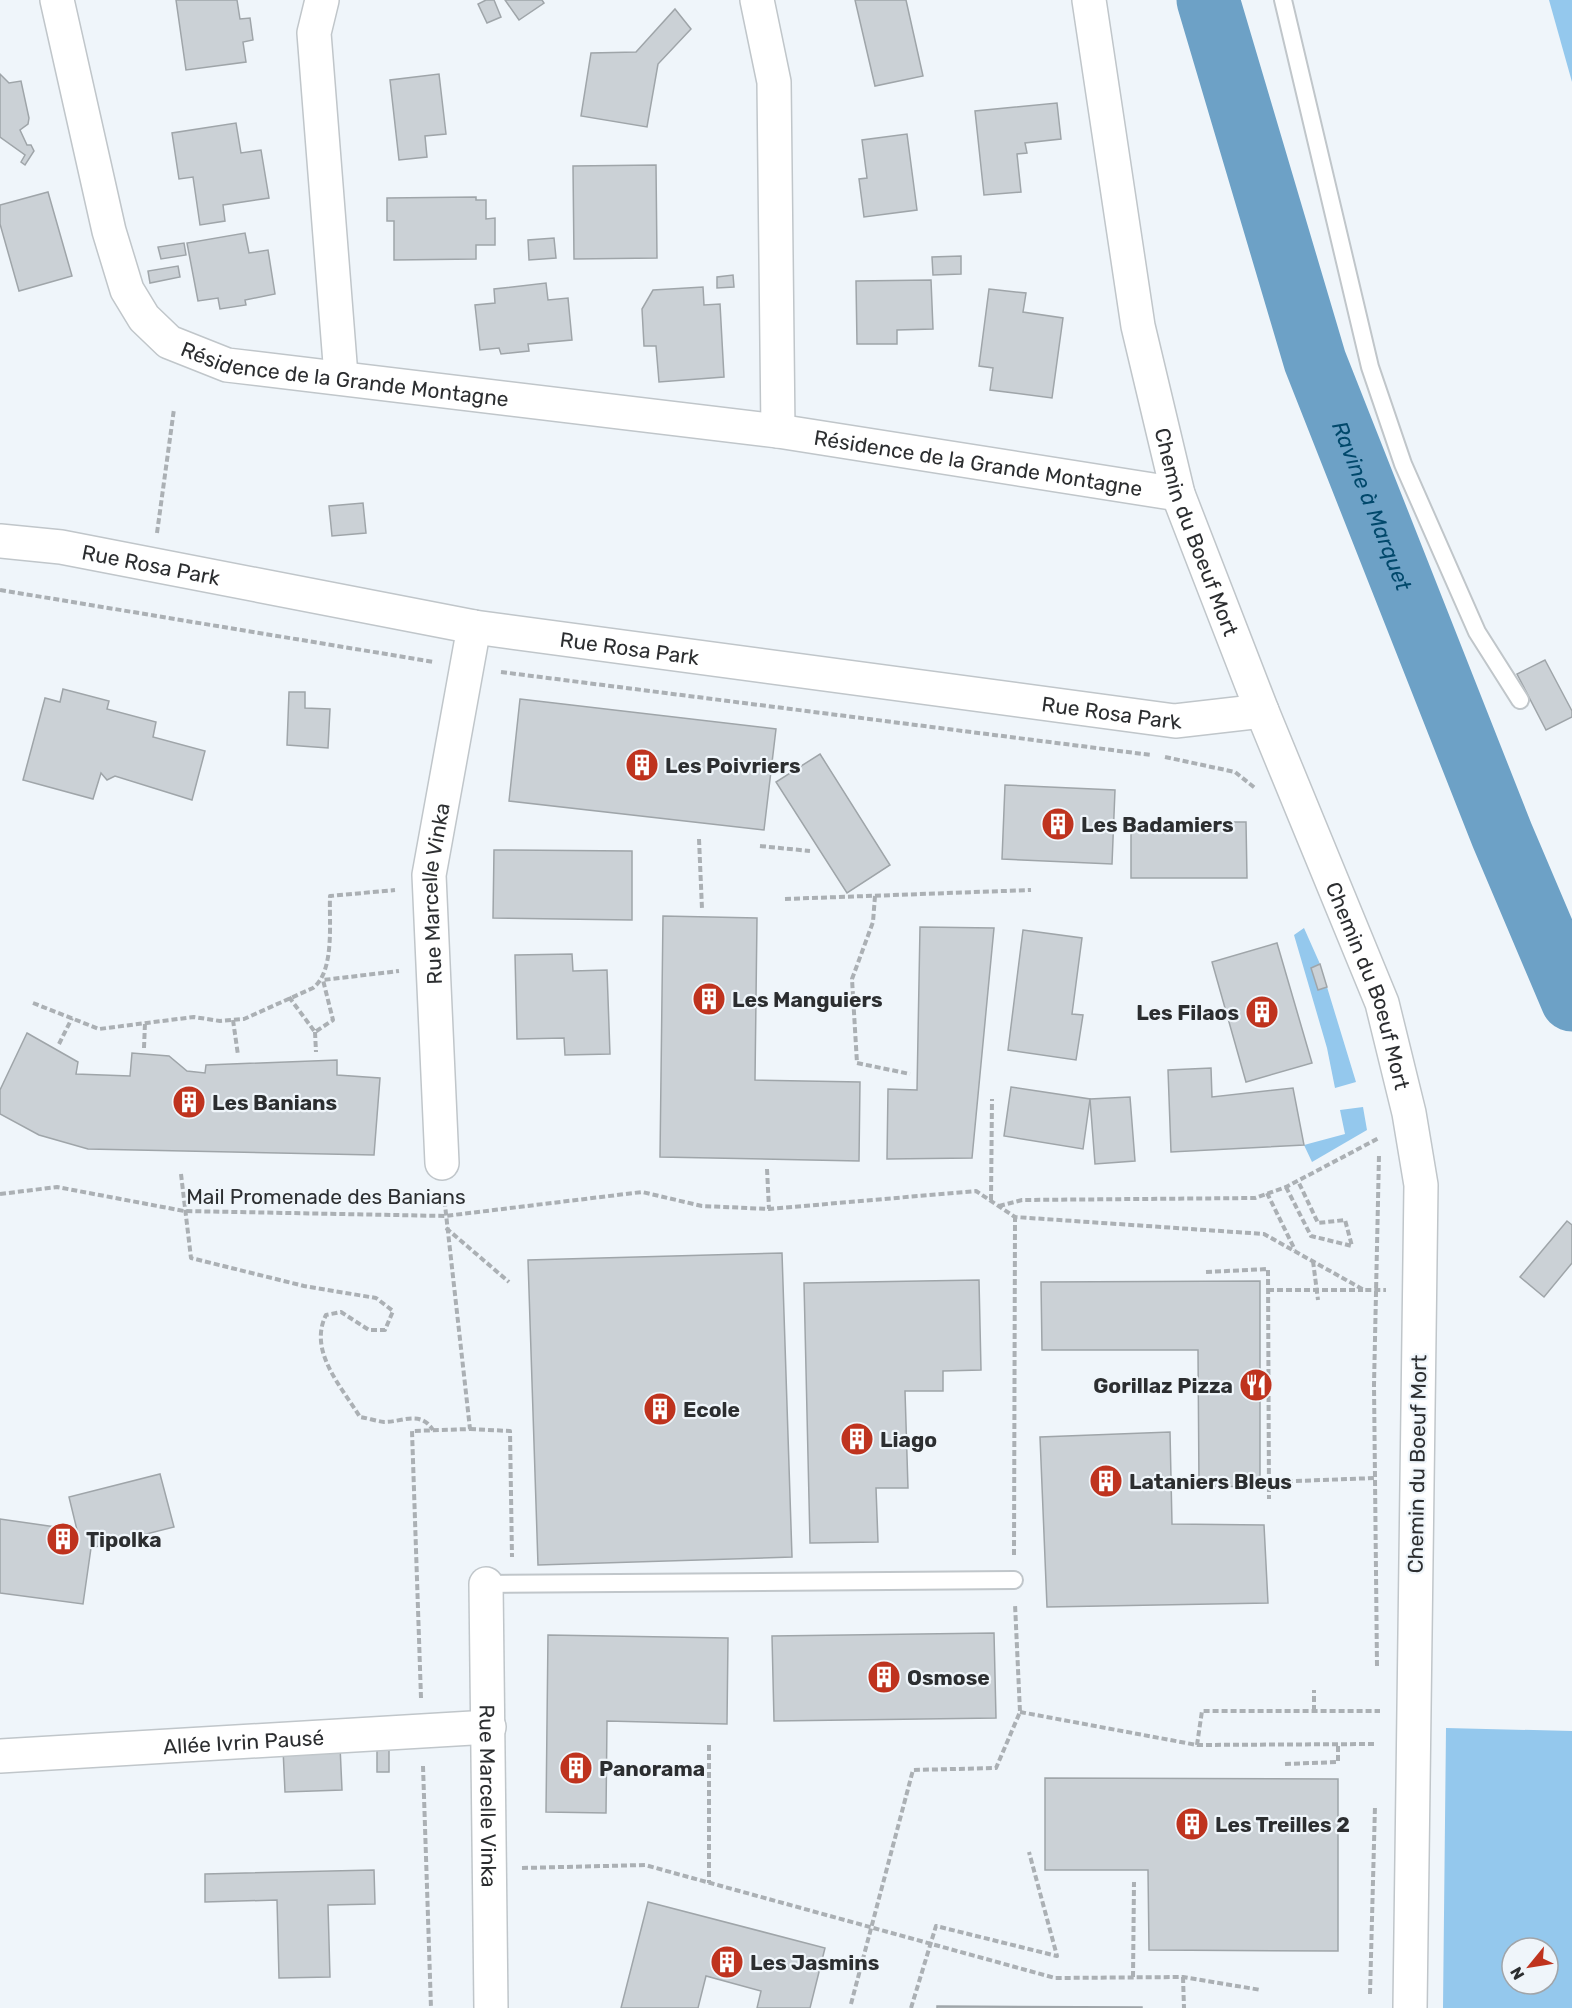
<svg xmlns="http://www.w3.org/2000/svg" width="1572" height="2008" viewBox="0 0 1572 2008" font-family="Rubik,sans-serif">
	<style>
		.green { fill: #94c8ed; fill-rule: evenodd }
		.lines { fill: none; stroke-linecap: round; stroke-linejoin: round }
		.river { stroke: #6da1c6; stroke-width: 63 }
		.building { fill: #cbd1d6; stroke: #9fa5a9; stroke-width: 1.5 }
		.lane-casing { stroke: #c0c6ca; stroke-width: 20 }
		.street-casing { stroke: #c0c6ca; stroke-width: 36 }
		.path { stroke: #abb0b4; stroke-width: 4; stroke-dasharray: 6 3; stroke-linecap: butt }
		.lane { stroke: #fff; stroke-width: 16 }
		.street { stroke: #fff; stroke-width: 33 }
		.labels { text-anchor: middle; dominant-baseline: central; stroke-width: 4.5; stroke-linejoin: round; paint-order: stroke }
		.street-label { font-size: 21px; fill: #2c2e30; stroke: #eff5fa }
		.poi-label { font-size: 21px; font-weight: bold; fill: #2c2e30; stroke: #eff5fa; text-anchor: start }
		.water-label { font-size: 22px; font-style: italic; fill: #01486b; stroke: #eff5fa }
	</style>
	<rect width="100%" height="100%" fill="#eff5fa"/>
	<g class="green">
		<path d="M1549,0H1572V82Z"/>
		<path d="M1304,928L1320,964L1311,968L1318,990L1327,987L1356,1082L1335,1088L1327,1048L1294,935Z"/>
		<path d="M1363,1107L1367,1130L1312,1162L1304,1145L1345,1134L1340,1110Z"/>
		<path d="M1446,1728L1572,1731V2008H1443ZM1512,1948H1548V1984H1512Z"/>
	</g>
	<g class="lines">
		<path class="river" id="s1" d="M1208,0L1315,361L1502,835L1572,1000"/>
	</g>
	<g class="building">
		<path d="M176,0H237L240,19L250,18L253,40L243,42L246,62L186,70Z"/>
		<path d="M486,0H494L501,17L487,23L478,4Z"/>
		<path d="M505,0H542L544,3L519,20Z"/>
		<path d="M855,0H906L923,76L875,86Z"/>
		<path d="M675,9L691,29L658,64L647,127L581,116L591,53L636,52Z"/>
		<path d="M0,74L9,83L21,81L29,118L28,124L20,130L27,145H31L34,151L25,165L21,162L25,155L0,137Z"/>
		<path d="M439,74L446,134L425,136L427,157L399,160L390,80Z"/>
		<path d="M1057,103L1061,139L1025,143L1027,153L1017,154L1021,192L984,195L975,111Z"/>
		<path d="M236,123L241,153L261,150L269,198L223,205L225,221L200,225L193,177L179,179L172,133Z"/>
		<path d="M907,134L917,210L864,217L859,179L867,178L862,140Z"/>
		<path d="M656,165L657,258L574,259L573,166Z"/>
		<path d="M48,192L72,276L19,291L0,224V205Z"/>
		<path d="M476,197V200H486V219L495,218V245H476V259L394,260V221H387V198Z"/>
		<path d="M245,233L249,253L268,250L275,294L245,300L246,305L220,309L218,298L198,301L187,243Z"/>
		<path d="M554,238L556,258L529,260L528,240Z"/>
		<path d="M184,243L186,255L161,259L158,247Z"/>
		<path d="M961,256V274L933,275L932,257Z"/>
		<path d="M178,266L180,277L150,283L148,271Z"/>
		<path d="M733,275L734,287L717,288V277Z"/>
		<path d="M931,280L933,329L897,330V344H857L856,281Z"/>
		<path d="M546,283L548,300L568,298L572,340L528,344L529,351L501,354L499,348L480,350L475,305L495,303L494,289Z"/>
		<path d="M703,287L704,305L720,304L724,377L659,382L656,346H644L642,309L653,290Z"/>
		<path d="M989,289L1026,293L1023,312L1063,318L1052,398L990,390L993,368L979,366Z"/>
		<path d="M363,503L366,533L332,536L329,506Z"/>
		<path d="M1545,660L1572,711V717L1546,730L1517,674Z"/>
		<path d="M63,689L109,701L107,709L156,722L153,737L205,751L192,800L115,776L107,780L101,773L93,799L23,780L45,698L60,702Z"/>
		<path d="M289,692H305V708L330,709L328,748L287,745Z"/>
		<path d="M520,699L776,729L764,830L509,801Z"/>
		<path d="M820,754L890,865L847,893L776,782Z"/>
		<path d="M1005,785L1115,790L1112,864L1002,859Z"/>
		<path d="M1131,822H1246L1247,878H1131Z"/>
		<path d="M494,850L632,851V920L493,918Z"/>
		<path d="M663,916L757,918L755,1080L860,1082L859,1161L660,1157Z"/>
		<path d="M920,927L994,928L972,1158L887,1159L888,1089L917,1090Z"/>
		<path d="M1023,930L1082,938L1072,1014L1083,1015L1076,1060L1008,1050Z"/>
		<path d="M1277,943L1312,1063L1246,1082L1212,962Z"/>
		<path d="M572,954L573,971L607,970L610,1054L565,1055L564,1038L517,1039L515,955Z"/>
		<path d="M1320,964L1327,987L1318,990L1311,968Z"/>
		<path d="M27,1033L78,1062L76,1074L130,1076L132,1053L169,1056L187,1071L205,1073L206,1065L337,1060V1075L380,1078L374,1155L88,1149L39,1135L0,1114V1090Z"/>
		<path d="M1211,1068L1212,1097L1293,1088L1304,1145L1171,1152L1168,1070Z"/>
		<path d="M1011,1087L1090,1099L1083,1149L1004,1136Z"/>
		<path d="M1130,1097L1135,1161L1095,1164L1090,1099Z"/>
		<path d="M1567,1221L1572,1225V1263L1544,1297L1520,1277Z"/>
		<path d="M782,1253L792,1557L538,1565L528,1260Z"/>
		<path d="M979,1280L981,1370L943,1371V1391H905L908,1488H876L878,1542L810,1543L804,1283Z"/>
		<path d="M1260,1281V1487L1199,1486L1198,1350H1042L1041,1282Z"/>
		<path d="M1170,1432L1172,1524L1264,1525L1268,1603L1047,1607L1040,1437Z"/>
		<path d="M160,1474L174,1527L91,1548L83,1604L0,1593V1519L77,1530L69,1497Z"/>
		<path d="M994,1633L996,1718L774,1721L772,1636Z"/>
		<path d="M548,1635L728,1638L727,1724L607,1721L606,1813L546,1812Z"/>
		<rect x="377" y="1740" width="12" height="32"/>
		<path d="M340,1746L342,1790L285,1792L283,1749Z"/>
		<path d="M1045,1778L1338,1779V1951L1149,1950L1148,1870H1045Z"/>
		<path d="M374,1870L375,1904L328,1905L330,1977L279,1978L277,1900L205,1902V1874Z"/>
		<path d="M648,1902L825,1948L810,2008H757L761,1991L706,1976L698,2008H621Z"/>
		<path d="M937,2006L1142,2007V2008H937Z"/>
	</g>
	<g class="lines">
		<defs>
			<g id="lane">
				<path d="M1283,0L1370,367L1403,464L1477,632L1520,700"/>
				<path d="M486,1584L1014,1580"/>
			</g>
			<g id="street">
				<path id="s2" d="M57,0L109,231L127,290L144,318L169,342L227,365L778,431L1178,494"/>
				<path d="M322,0L314,33L341,376"/>
				<path d="M757,0L774,82L778,431"/>
				<path id="s3" d="M1089,0L1138,326L1178,494L1262,711L1382,1003L1409,1113L1421,1185L1410,2008"/>
				<path id="s4" d="M0,541L61,547L474,627L1175,721L1262,711"/>
				<path id="s5" d="M442,1163L429,875L474,627"/>
				<path id="s6" d="M486,1584L491,2008"/>
				<path id="s7" d="M0,1756L489,1727"/>
			</g>
		</defs>
		<use href="#lane" class="lane-casing"/>
		<use href="#street" class="street-casing"/>
		<g class="path">
			<path d="M157,533L174,409"/>
			<path d="M0,590L434,662"/>
			<path d="M501,672L1151,755"/>
			<path d="M1165,757L1235,772L1255,788"/>
			<path d="M699,839L702,909"/>
			<path d="M760,846L810,851"/>
			<path d="M875,896L873,922L852,979L857,1063L910,1074"/>
			<path d="M785,899L1031,890"/>
			<path d="M289,997L315,1032L333,1020L323,980L399,971"/>
			<path d="M33,1003L99,1029L194,1017L220,1021L244,1019L313,988C335,971 329,922 330,896L395,890"/>
			<path d="M233,1020L238,1055"/>
			<path d="M315,1032L316,1052"/>
			<path d="M59,1044L72,1018"/>
			<path d="M144,1048L145,1023"/>
			<path d="M767,1169L769,1209"/>
			<path d="M181,1174L191,1258L304,1286L376,1298L393,1311L385,1330H369L341,1312L326,1315C308,1351 341,1386 360,1417C367,1418 376,1421 384,1422C403,1422 420,1410 433,1430"/>
			<path d="M1286,1187L1311,1236L1352,1246L1345,1220L1318,1223L1298,1181"/>
			<path d="M1267,1193L1295,1250"/>
			<path d="M0,1194L57,1187L184,1211L445,1216L642,1192L702,1206L769,1209L976,1191L1015,1217L1264,1234L1364,1290H1386"/>
			<path d="M991,1200L992,1099"/>
			<path d="M999,1206L1022,1200L1255,1198L1286,1187L1379,1138"/>
			<path d="M446,1228L509,1282"/>
			<path d="M1313,1261L1318,1300"/>
			<path d="M1206,1272L1268,1269L1269,1499"/>
			<path d="M1268,1290H1363"/>
			<path d="M470,1429L510,1431L512,1557"/>
			<path d="M1269,1482L1375,1478"/>
			<path d="M1014,1555L1015,1217"/>
			<path d="M1377,1666L1374,1385L1379,1155"/>
			<path d="M421,1698L412,1431L470,1429L444,1196"/>
			<path d="M1314,1711V1690"/>
			<path d="M1020,1712L1197,1745L1202,1711H1380"/>
			<path d="M709,1745V1883"/>
			<path d="M1197,1745L1377,1744"/>
			<path d="M1285,1764L1338,1762V1744"/>
			<path d="M423,1766L431,2008"/>
			<path d="M522,1868L645,1865L1055,1978L1183,1977L1261,1990"/>
			<path d="M1133,1977L1134,1882"/>
			<path d="M1183,1977L1184,2008"/>
			<path d="M1370,1994L1375,1806"/>
			<path d="M851,2004L913,1770L996,1768L1020,1712L1015,1604"/>
			<path d="M911,2008L936,1926L1057,1956L1029,1852"/>
		</g>
		<use href="#lane" class="lane"/>
		<use href="#street" class="street"/>
	</g>
	<defs>
		<symbol id="building-disc" viewBox="-11 -11 22 22"><circle r="9.5" fill="#bf331e" stroke="#eff5fa"/><path d="M-4-6H4V6H1V3H-1V6H-4ZM-2.5-4.3h1.7v1.8h-1.7ZM.8-4.3h1.7v1.8H.8ZM-2.5-1h1.7V.8h-1.7ZM.8-1h1.7V.8H.8Z" fill="#fff"/></symbol>
		<symbol id="restaurant-disc" viewBox="-11 -11 22 22"><circle r="9.5" fill="#bf331e" stroke="#eff5fa"/><path d="M-5-6h1v4h1v-4h1v4h1v-4h1v5L-1.5 .5V6h-2V.5L-5-1ZM5-6V6H3V1.5H1.5Q1.5-4 5-6Z" fill="#fff"/></symbol>
	</defs>
	<g fill-rule="evenodd">
		<use href="#building-disc" x="623" y="746" width="38" height="38"/>
		<use href="#building-disc" x="1039" y="805" width="38" height="38"/>
		<use href="#building-disc" x="690" y="980" width="38" height="38"/>
		<use href="#building-disc" x="1243" y="993" width="38" height="38"/>
		<use href="#building-disc" x="170" y="1083" width="38" height="38"/>
		<use href="#restaurant-disc" x="1237" y="1366" width="38" height="38"/>
		<use href="#building-disc" x="641" y="1390" width="38" height="38"/>
		<use href="#building-disc" x="838" y="1420" width="38" height="38"/>
		<use href="#building-disc" x="1087" y="1462" width="38" height="38"/>
		<use href="#building-disc" x="44" y="1520" width="38" height="38"/>
		<use href="#building-disc" x="865" y="1658" width="38" height="38"/>
		<use href="#building-disc" x="557" y="1749" width="38" height="38"/>
		<use href="#building-disc" x="1173" y="1805" width="38" height="38"/>
		<use href="#building-disc" x="708" y="1943" width="38" height="38"/>
	</g>
	<g class="labels">
		<g class="street-label">
			<text stroke="none"><textPath href="#s2" startOffset="546">Résidence de la Grande Montagne</textPath></text>
			<text stroke="none"><textPath href="#s2" startOffset="1186">Résidence de la Grande Montagne</textPath></text>
			<text stroke="none"><textPath href="#s3" startOffset="544">Chemin du Boeuf Mort</textPath></text>
			<text stroke="none"><textPath href="#s4" startOffset="153">Rue Rosa Park</textPath></text>
			<text stroke="none"><textPath href="#s4" startOffset="639">Rue Rosa Park</textPath></text>
			<text stroke="none"><textPath href="#s4" startOffset="1125">Rue Rosa Park</textPath></text>
			<text stroke="none"><textPath href="#s5" startOffset="270">Rue Marcelle Vinka</textPath></text>
			<text stroke="none"><textPath href="#s3" startOffset="1030">Chemin du Boeuf Mort</textPath></text>
			<text x="326" y="1196">Mail Promenade des Banians</text>
			<text transform="translate(1417 1464) rotate(-89)">Chemin du Boeuf Mort</text>
			<text stroke="none"><textPath href="#s7" startOffset="244">Allée Ivrin Pausé</textPath></text>
			<text stroke="none"><textPath href="#s6" startOffset="212">Rue Marcelle Vinka</textPath></text>
		</g>
		<g class="poi-label">
			<text x="665" y="765">Les Poivriers</text>
			<text x="1081" y="824">Les Badamiers</text>
			<text x="732" y="999">Les Manguiers</text>
			<text x="1239" y="1012" text-anchor="end">Les Filaos</text>
			<text x="212" y="1102">Les Banians</text>
			<text x="1233" y="1385" text-anchor="end">Gorillaz Pizza</text>
			<text x="683" y="1409">Ecole</text>
			<text x="880" y="1439">Liago</text>
			<text x="1129" y="1481">Lataniers Bleus</text>
			<text x="86" y="1539">Tipolka</text>
			<text x="907" y="1677">Osmose</text>
			<text x="599" y="1768">Panorama</text>
			<text x="1215" y="1824">Les Treilles 2</text>
			<text x="750" y="1962">Les Jasmins</text>
		</g>
		<g class="water-label">
			<text stroke="none"><textPath href="#s1" startOffset="532">Ravine à Marquet</textPath></text>
		</g>
	</g>
	<g transform="translate(1530 1966) rotate(240)"><circle r="28" fill="#eff5fa" stroke="#a1a5a9" stroke-width="1.5"/>
	<path d="M0-4.5L10 22L0 15L-10 22Z" fill="#bf331e"/>
	<text y="-9" font-size="16" font-weight="bold" text-anchor="middle" fill="#2c2e30">N</text>
	</g>
</svg>
